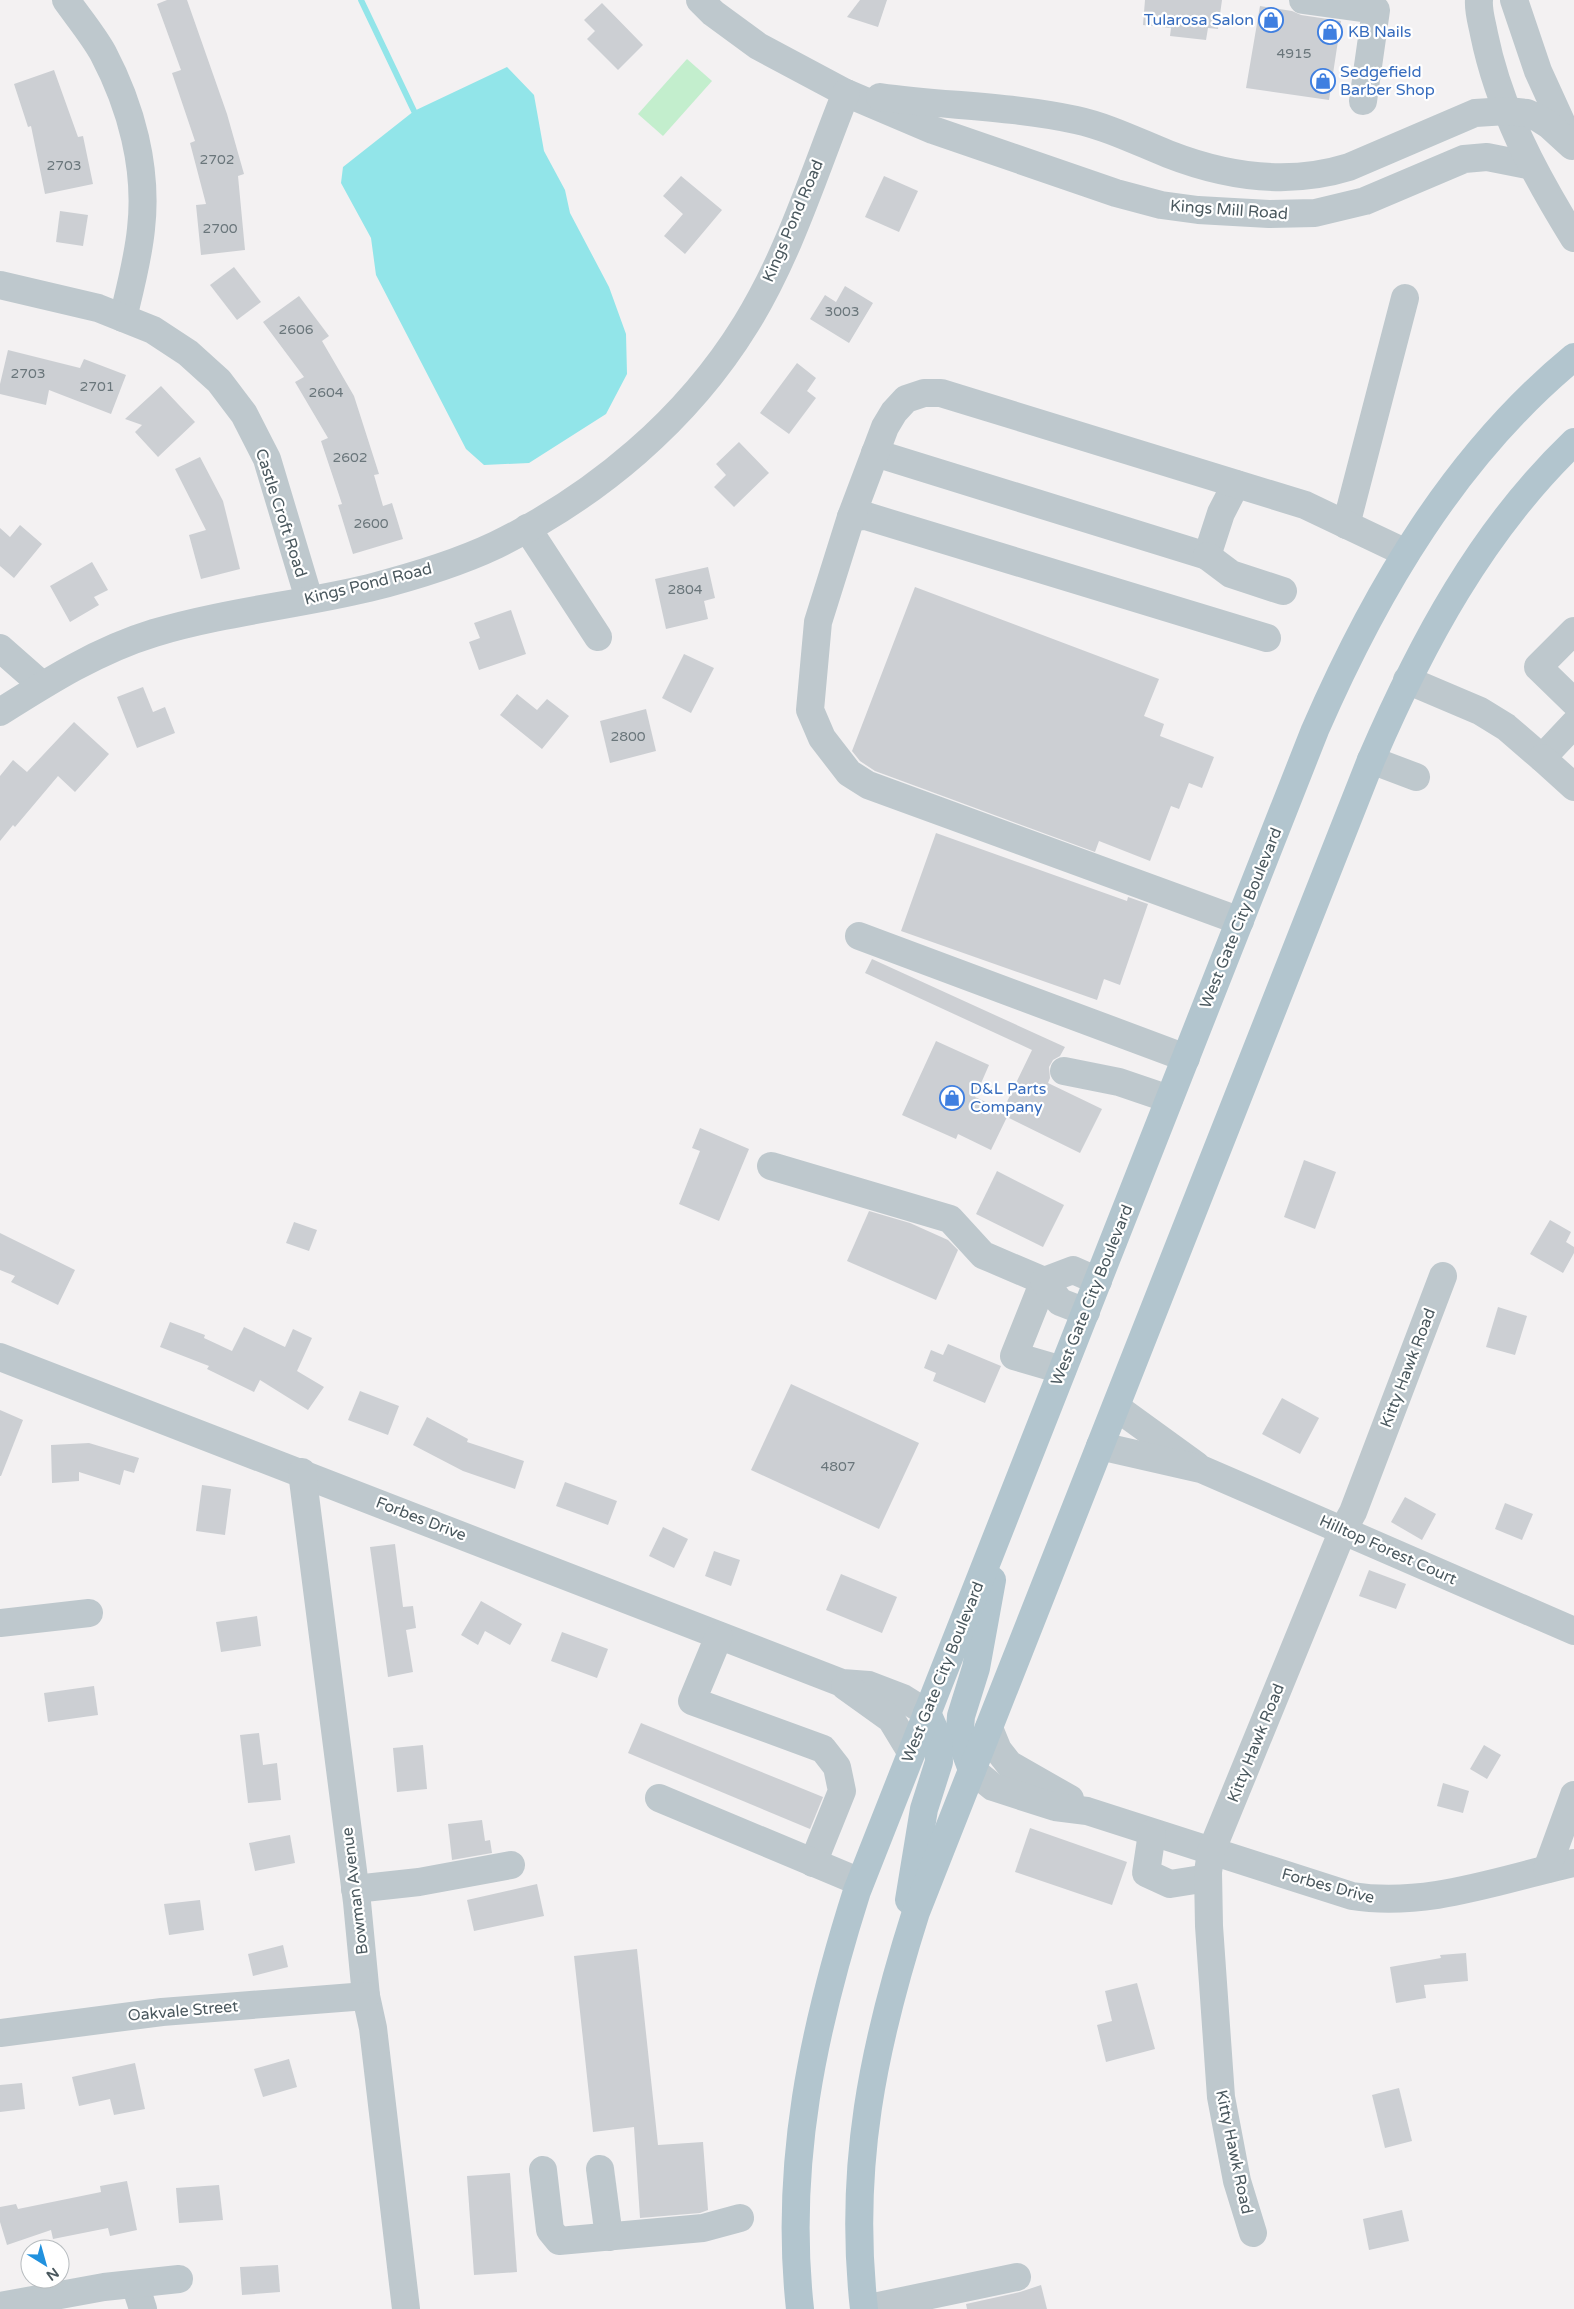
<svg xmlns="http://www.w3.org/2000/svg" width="1574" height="2309" viewBox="0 0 1574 2309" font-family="'Varela Round',sans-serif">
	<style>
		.green { fill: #c3eecd }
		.water { fill: #92e5e9 }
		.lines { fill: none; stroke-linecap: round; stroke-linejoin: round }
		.stream { stroke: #92e5e9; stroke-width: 6 }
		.building { fill: #cccfd3 }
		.minor { stroke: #bec8cd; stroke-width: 28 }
		.major { stroke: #b2c5ce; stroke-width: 28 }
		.labels { text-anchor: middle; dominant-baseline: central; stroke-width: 4.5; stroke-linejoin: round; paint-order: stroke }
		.number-label { font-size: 14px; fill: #6a767b }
		.shop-label { font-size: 16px; fill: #366cbe; stroke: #fff; text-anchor: start }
		.street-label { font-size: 16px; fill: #4a585e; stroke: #fff }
	</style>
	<rect width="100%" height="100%" fill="#f3f1f2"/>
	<path class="green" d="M687,59L712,81L663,136L638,114Z"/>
	<path class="water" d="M507,67L534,95L544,151L565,190L570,213L609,287L626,334L627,374L606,414L529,463L484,465L466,449L376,275L371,238L341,183L343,167L414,111Z"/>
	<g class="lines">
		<path class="stream" d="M361,0L414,111"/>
	</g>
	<g class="building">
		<path d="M167,0H187L227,114L244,174L238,176L245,250L201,255L196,205L206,204L190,143L195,141L172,73L181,70L157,4Z"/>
		<path d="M860,0H887L878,27L847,17Z"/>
		<path d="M1145,0H1222L1218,29L1208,28L1206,40L1170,36L1171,28L1143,25Z"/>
		<path d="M602,3L643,45L618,70L587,39L595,31L584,20Z"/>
		<path d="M1260,6L1292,11L1301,15L1341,21L1329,100L1246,88Z"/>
		<path d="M54,70L78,137L83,136L93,184L45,194L31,126L28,127L14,84Z"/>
		<path d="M681,176L722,210L685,254L664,236L683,214L663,196Z"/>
		<path d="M884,176L918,191L899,232L865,217Z"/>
		<path d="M60,211L88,215L83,246L56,242Z"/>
		<path d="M234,267L261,302L237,320L210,285Z"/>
		<path d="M845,286L873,303L849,343L810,319L825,295L836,302Z"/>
		<path d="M299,296L329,336L322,341L354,396L379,474L374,475L383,506L392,503L403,539L353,554L338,505L342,504L321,441L328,438L295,382L304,377L263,322Z"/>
		<path d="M8,350L80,368L84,359L126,375L111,414L49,390L46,405L0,394V384Z"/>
		<path d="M797,363L816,378L807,391L816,398L789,434L760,413Z"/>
		<path d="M161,386L195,422L158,457L135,432L142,425L125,419Z"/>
		<path d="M739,442L769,473L734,507L714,487L726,475L716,464Z"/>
		<path d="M200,457L223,501L240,569L201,579L189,535L206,530L175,469Z"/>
		<path d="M20,525L42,544L14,578L0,566V528L10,537Z"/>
		<path d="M92,562L108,590L94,597L99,605L70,622L50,586Z"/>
		<path d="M708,567L715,598L704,601L708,619L666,629L655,579Z"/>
		<path d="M915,587L1159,679L1144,716L1164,724L1160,736L1214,757L1202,788L1189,783L1179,809L1171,806L1150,861L1099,841L1095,852L875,771L860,761L852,751Z"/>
		<path d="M511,610L526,654L479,670L469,642L480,638L474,623Z"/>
		<path d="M684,654L714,668L691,713L662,698Z"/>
		<path d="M143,687L153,712L165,707L175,733L137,748L117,697Z"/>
		<path d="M517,694L537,710L547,699L569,716L542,749L500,715Z"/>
		<path d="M646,709L656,751L610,763L600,721Z"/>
		<path d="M74,722L109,754L75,792L58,776L15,827L13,825L0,841V776L13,760L27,772Z"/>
		<path d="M936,833L1127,901L1128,897L1148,904L1120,985L1104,979L1097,1000L901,931Z"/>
		<path d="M872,959L1065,1047L1060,1056L1053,1060L1049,1067L1050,1078L1048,1083L1102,1109L1080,1153L1007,1117L991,1150L958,1134L956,1139L902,1115L936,1041L989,1065L975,1097L1003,1110L1032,1050L865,973Z"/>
		<path d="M700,1128L749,1149L719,1221L679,1204L700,1151L692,1148Z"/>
		<path d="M1304,1160L1336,1172L1315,1229L1284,1217Z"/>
		<path d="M997,1171L1064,1205L1043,1247L976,1214Z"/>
		<path d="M869,1211L910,1223L948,1240L958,1250L936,1300L847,1261Z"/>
		<path d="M1550,1220L1571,1232L1566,1242L1574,1247V1253L1563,1273L1530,1254Z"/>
		<path d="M294,1222L317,1230L309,1251L286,1243Z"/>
		<path d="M0,1233L75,1270L58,1305L11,1282L15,1276L0,1270Z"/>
		<path d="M1498,1307L1527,1316L1515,1355L1486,1347Z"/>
		<path d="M170,1322L205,1335L204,1338L232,1351L244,1327L285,1347L293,1329L312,1338L297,1371L324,1387L308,1410L260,1380L254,1392L207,1369L209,1366L160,1347Z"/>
		<path d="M948,1344L1001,1366L985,1403L933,1381L936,1373L924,1368L931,1350L943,1355Z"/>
		<path d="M791,1384L919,1443L879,1529L751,1470Z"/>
		<path d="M360,1391L399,1406L388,1435L348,1420Z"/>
		<path d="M1282,1398L1319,1418L1300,1454L1262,1434Z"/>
		<path d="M0,1410L23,1420L1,1476H0Z"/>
		<path d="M427,1417L468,1439L467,1442L524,1461L515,1489L463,1471L413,1445Z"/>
		<path d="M89,1443L139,1458L134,1473L124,1470L120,1485L79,1472V1481L52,1483L51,1445Z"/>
		<path d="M565,1482L617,1501L608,1525L556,1506Z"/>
		<path d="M202,1485L231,1489L225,1535L196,1531Z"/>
		<path d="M1405,1497L1436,1514L1422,1540L1391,1522Z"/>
		<path d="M1505,1503L1533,1514L1522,1540L1495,1529Z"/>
		<path d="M663,1527L688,1539L674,1568L649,1556Z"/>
		<path d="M395,1544L403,1607L413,1606L416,1628L406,1630L413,1672L388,1677L370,1547Z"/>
		<path d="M714,1551L740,1560L731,1586L705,1576Z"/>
		<path d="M1369,1570L1406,1584L1396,1609L1359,1596Z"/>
		<path d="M841,1574L897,1597L882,1633L826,1610Z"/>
		<path d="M481,1601L522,1624L510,1645L485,1631L478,1645L461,1635Z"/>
		<path d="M257,1616L261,1646L221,1652L216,1622Z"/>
		<path d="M562,1632L608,1649L597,1678L551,1661Z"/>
		<path d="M94,1686L98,1715L48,1722L44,1693Z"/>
		<path d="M641,1723L823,1797L810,1829L628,1753Z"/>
		<path d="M259,1733L263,1765L277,1763L281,1800L248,1803L240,1735Z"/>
		<path d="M423,1745L427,1789L397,1792L393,1748Z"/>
		<path d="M1484,1745L1501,1755L1487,1779L1470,1769Z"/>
		<path d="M1443,1783L1469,1791L1463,1813L1437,1806Z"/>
		<path d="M482,1820L485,1841L490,1840L492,1853L452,1860L448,1824Z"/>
		<path d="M1030,1828L1127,1862L1112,1905L1015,1872Z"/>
		<path d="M290,1835L295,1863L255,1871L249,1843Z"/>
		<path d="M537,1884L544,1916L474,1931L467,1900Z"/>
		<path d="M200,1900L204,1930L169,1935L164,1904Z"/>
		<path d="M283,1945L288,1967L253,1976L248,1954Z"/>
		<path d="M637,1949L658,2145L703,2142L708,2210L700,2213L640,2218L634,2127L593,2132L574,1956Z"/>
		<path d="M1466,1953L1468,1981L1424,1985L1426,1998L1396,2003L1390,1967L1441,1958L1440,1955Z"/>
		<path d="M1137,1983L1155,2049L1106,2062L1097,2025L1112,2021L1105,1991Z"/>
		<path d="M289,2059L297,2087L263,2097L254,2069Z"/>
		<path d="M135,2063L145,2109L114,2115L110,2099L79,2106L72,2077Z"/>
		<path d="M22,2083L25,2109L0,2112V2085Z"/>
		<path d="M1399,2088L1412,2141L1385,2148L1372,2095Z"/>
		<path d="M510,2173L517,2272L474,2275L467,2176Z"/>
		<path d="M127,2181L137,2230L110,2236L108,2228L53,2239L51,2230L7,2245L0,2222V2207L16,2204L18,2209L101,2192L100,2186Z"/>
		<path d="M219,2185L223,2220L179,2223L176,2188Z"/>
		<path d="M1402,2210L1409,2241L1369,2250L1363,2219Z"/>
		<path d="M278,2265L280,2292L242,2295L240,2267Z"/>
		<path d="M1041,2285L1047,2309H967L966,2304L1020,2292Z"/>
	</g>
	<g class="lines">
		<g class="minor">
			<path d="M66,0C78,17 93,35 103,53C131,106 148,168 141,229C138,259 130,289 123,318"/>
			<path d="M700,0L713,13L758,46L846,93L933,130L1116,193L1161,205L1198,210L1269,214L1315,213L1365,201L1464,159L1487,157L1532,166"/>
			<path d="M1303,0L1376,10L1363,101"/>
			<path d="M1479,0C1478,11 1482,23 1484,34C1499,108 1534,174 1574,238"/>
			<path d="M1514,0L1538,71L1569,139"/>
			<path d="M880,97C945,106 1011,106 1076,120C1108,127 1138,142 1168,154C1227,177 1288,186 1349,167L1475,113L1507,111L1527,113L1538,118L1549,125L1572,146"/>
			<path d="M0,285L98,308L153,330L188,353L219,381L244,414L267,459L309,599"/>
			<path d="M875,453L1207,556L1221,513L1236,484"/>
			<path d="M851,517L866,516L1267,638"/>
			<path d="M1346,525L1405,298"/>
			<path d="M527,528L598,637"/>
			<path d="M1207,556L1231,574L1283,591"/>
			<path d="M1574,631L1538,667L1574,702"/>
			<path d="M0,648L42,685"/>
			<path d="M1407,680L1480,711L1506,727L1542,758L1574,724"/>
			<path d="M0,712C49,681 98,650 154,633C224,612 298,605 369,588C412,577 456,564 496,545C596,496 687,420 746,324C790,253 815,170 846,93"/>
			<path d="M1542,758L1574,787"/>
			<path d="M1371,760L1416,777"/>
			<path d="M1240,921L868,785L849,773L822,738L810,710L818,622L851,517L885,427L894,412L906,399L924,393H941L1305,505L1406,553"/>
			<path d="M859,936L1186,1058"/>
			<path d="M1064,1071L1119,1082L1169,1099"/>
			<path d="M771,1166L950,1219L983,1255L1044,1281L1014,1356L1062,1370"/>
			<path d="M1086,1312L1060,1302L1044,1281L1073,1270L1098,1281"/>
			<path d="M0,1357L842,1683L869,1685L903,1698L927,1713"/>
			<path d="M1116,1407L1196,1465"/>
			<path d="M1100,1446L1201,1469L1574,1631"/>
			<path d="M302,1472L357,1902L366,1996L373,2028L406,2309"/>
			<path d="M0,1623L89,1613"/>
			<path d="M719,1636L692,1701L823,1749L837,1767L842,1791L813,1863"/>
			<path d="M845,1686L891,1719L911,1752"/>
			<path d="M989,1728L998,1750L1009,1764L1070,1799"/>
			<path d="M972,1770L993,1787L1055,1807L1087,1811L1352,1896C1427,1908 1501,1879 1574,1863"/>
			<path d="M659,1798L860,1882"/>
			<path d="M1152,1833L1146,1873L1170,1884L1208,1878"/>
			<path d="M1547,1869L1574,1795"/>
			<path d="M355,1889L419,1882L511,1865"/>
			<path d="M0,2033L162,2012L366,1996"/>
			<path d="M600,2169L609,2237"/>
			<path d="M543,2170L550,2230L559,2241L703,2228L740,2218"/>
			<path d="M1253,2233L1237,2181L1221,2097L1209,1926L1208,1872L1211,1852L1343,1530L1353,1512L1443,1276"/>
			<path d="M135,2284L143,2309"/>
			<path d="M0,2306L104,2287L179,2279"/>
			<path d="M864,2309L1017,2277"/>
		</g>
		<g class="major">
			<path d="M972,1770L962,1743L960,1729L961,1716L976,1668L992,1580"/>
			<path d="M909,1900L924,1809L939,1762L938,1738L927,1713"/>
			<path d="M800,2309C784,2164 813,2029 857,1891L1315,730C1376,590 1455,455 1574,357"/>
			<path d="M864,2309C848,2167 873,2047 916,1912L1371,760C1421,644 1482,530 1574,442"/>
		</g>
	</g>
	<defs>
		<symbol id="shop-ring" viewBox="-11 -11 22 22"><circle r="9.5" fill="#fff" stroke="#3f7fe0" stroke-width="1.5"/><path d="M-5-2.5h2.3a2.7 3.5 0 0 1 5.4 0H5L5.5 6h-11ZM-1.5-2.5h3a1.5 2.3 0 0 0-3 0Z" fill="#3f7fe0"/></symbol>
	</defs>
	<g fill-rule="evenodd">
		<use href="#shop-ring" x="1257" y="6" width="28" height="28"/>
		<use href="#shop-ring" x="1316" y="18" width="28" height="28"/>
		<use href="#shop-ring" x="1309" y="67" width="28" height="28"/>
		<use href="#shop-ring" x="938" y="1084" width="28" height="28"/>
	</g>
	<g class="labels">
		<g class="number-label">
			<text x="1294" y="53">4915</text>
			<text x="217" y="159">2702</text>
			<text x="64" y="165">2703</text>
			<text x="220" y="228">2700</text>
			<text x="842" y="311">3003</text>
			<text x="296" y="329">2606</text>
			<text x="28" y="373">2703</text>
			<text x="97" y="386">2701</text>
			<text x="326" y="392">2604</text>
			<text x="350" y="457">2602</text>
			<text x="371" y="523">2600</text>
			<text x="685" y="589">2804</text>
			<text x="628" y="736">2800</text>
			<text x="838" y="1466">4807</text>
		</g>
		<g class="shop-label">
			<text x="1254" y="20" text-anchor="end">Tularosa Salon</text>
			<text x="1348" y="32">KB Nails</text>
			<text x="1340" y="72">Sedgefield<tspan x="1340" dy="18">Barber Shop</tspan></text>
			<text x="970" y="1089">D&amp;L Parts<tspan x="970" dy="18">Company</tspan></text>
		</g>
		<g class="street-label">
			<text transform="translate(1229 210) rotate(4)">Kings Mill Road</text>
			<text transform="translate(793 221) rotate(-67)">Kings Pond Road</text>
			<text transform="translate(281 513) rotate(72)">Castle Croft Road</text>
			<text transform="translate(368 584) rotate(-14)">Kings Pond Road</text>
			<text transform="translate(1241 918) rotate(-68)">West Gate City Boulevard</text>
			<text transform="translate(1092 1295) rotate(-68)">West Gate City Boulevard</text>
			<text transform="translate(1408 1368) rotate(-69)">Kitty Hawk Road</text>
			<text transform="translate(421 1519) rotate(21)">Forbes Drive</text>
			<text transform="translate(1388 1550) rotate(24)">Hilltop Forest Court</text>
			<text transform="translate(943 1672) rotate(-68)">West Gate City Boulevard</text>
			<text transform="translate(1256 1743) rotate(-68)">Kitty Hawk Road</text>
			<text transform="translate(1328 1886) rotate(15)">Forbes Drive</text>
			<text transform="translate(355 1891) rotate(-97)">Bowman Avenue</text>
			<text transform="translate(183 2011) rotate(-5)">Oakvale Street</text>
			<text transform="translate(1234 2152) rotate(78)">Kitty Hawk Road</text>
		</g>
	</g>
	<g transform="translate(45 2264) rotate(143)"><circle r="24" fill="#ffffff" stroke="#b7bcbf"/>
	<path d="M0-4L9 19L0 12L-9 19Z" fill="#2191de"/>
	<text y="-8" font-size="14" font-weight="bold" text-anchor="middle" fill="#4a585e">N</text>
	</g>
</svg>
